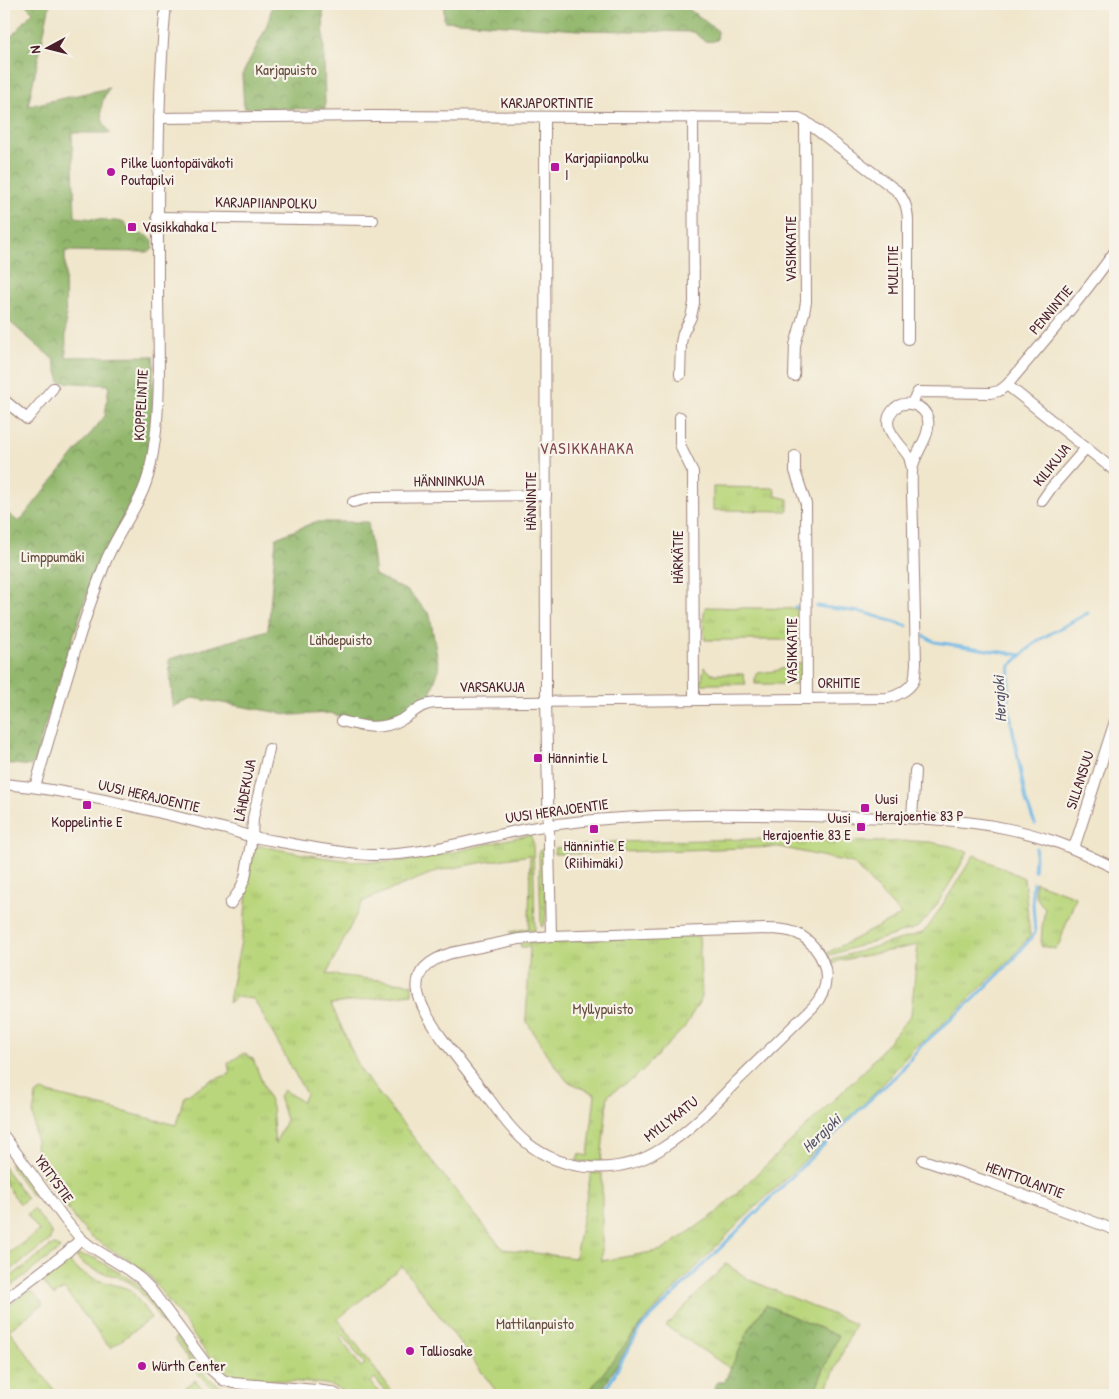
<svg xmlns="http://www.w3.org/2000/svg" width="1119" height="1399" font-family="'Patrick Hand',sans-serif">
<style>
.grass{fill:url(#grass-tufts);stroke:#827a54;fill-rule:evenodd}
.forest{fill:url(#forest-crowns);stroke:#6e6b4c}
.lines{fill:none;stroke-linecap:round;stroke-linejoin:round}
.stream{stroke:#6db8e6;stroke-width:3}
.minor-casing{stroke:#9d827c;stroke-width:12}
.minor{stroke:#fff;stroke-width:10}
.poi-dot{fill:#b5179e;stroke:#f7f3e8;stroke-width:2}
.labels{text-anchor:middle;stroke-width:4.5;stroke-linejoin:round;paint-order:stroke}
.park-label{font-size:15px;fill:#664d3f;stroke:#f7f3e8}
.street-label{font-size:15px;fill:#4a1f2b;stroke:#f7f3e8}
.poi-label{font-size:15px;fill:#4a1f2b;stroke:#f7f3e8;text-anchor:start}
.neighbourhood-label{font-size:16px;letter-spacing:1px;fill:#7f474e;stroke:#f7f3e8}
.water-label{font-size:16px;font-style:italic;fill:#56556c;stroke:#f7f3e8}
</style>
<defs>
<pattern id="grass-tufts" width="24" height="20" patternUnits="userSpaceOnUse" patternTransform="scale(1.25)"><rect width="24" height="20" fill="#b9d67c"/><path d="M3 7l-1-3M5 7V3M7 7l1-3M15 17l-1-3M17 17v-4M19 17l1-3" fill="none" stroke="#a1b76b"/></pattern>
<pattern id="forest-crowns" width="20" height="18" patternUnits="userSpaceOnUse" patternTransform="scale(1.25)"><rect width="20" height="18" fill="#92b76c"/><path d="M2 6a3 3 0 1 1 6 0M12 15a3 3 0 1 1 6 0" fill="none" stroke="#799459"/></pattern>
</defs>
<rect width="100%" height="100%" fill="#f7f3e8"/>
<filter id="ink" filterUnits="userSpaceOnUse"><feTurbulence type="fractalNoise" baseFrequency=".02" numOctaves="2"/><feDisplacementMap in="SourceGraphic" scale="10" xChannelSelector="R" yChannelSelector="G"/><feConvolveMatrix kernelMatrix="1 2 1 2 8 2 1 2 1" color-interpolation-filters="sRGB"/></filter>
<filter id="wash" filterUnits="userSpaceOnUse"><feTurbulence type="fractalNoise" baseFrequency=".0096" numOctaves="4" result="noise"/><feDisplacementMap in="SourceGraphic" scale="20" xChannelSelector="R" yChannelSelector="G"/><feGaussianBlur stdDeviation="1.12" result="paint"/><feColorMatrix in="noise" values="0 0 0 0 0 0 0 0 0 0 0 0 0 0 0 0 0 1.4 0 .05"/><feComposite in="paint" operator="in"/></filter>
<g filter="url(#wash)">
<rect width="100%" height="100%" fill="#f0e6cc"/>
<!-- grass -->
<g class="grass">
<path d="M713 487 774 488 776 496 788 499V511L713 510Z"/>
<path d="M705 607 804 609V640H705L703 621Z"/>
<path d="M803 662V684H755V677L757 673 775 671Z"/>
<path d="M704 667 712 674H743L746 684H700L699 682 702 680Z"/>
<path d="M530 835 533 842 535 930 514 934H511L510 932 529 928 530 855 479 863 437 871 363 901 327 974 412 984V994L331 1004 361 1071 471 1210 503 1249 575 1258 591 1173H602V1261L663 1250 715 1214 865 1070 911 1015 918 945 838 961 833 964 831 961 837 958 922 933 929 926 974 855 1024 878 1030 935 1012 958 928 1038 915 1047 876 1092 739 1223 642 1323 599 1395H499L402 1266 338 1319 394 1395H388L375 1378 371 1382 381 1395H349L338 1388 325 1384 238 1377 227 1374 217 1367 149 1275 133 1263 91 1237 80 1225 39 1171 33 1114 36 1095 41 1091 176 1125 184 1096 210 1081 230 1074 228 1063 244 1053 253 1059 272 1107 275 1144 286 1120 279 1096 284 1090 302 1102 306 1094 254 999 236 997 228 1003 244 927 248 878 255 845C299 853 342 863 387 862 436 860 483 843 530 835ZM343 1335 365 1364 361 1367 340 1338Z"/>
<path d="M755 839 880 842 911 841 930 842 950 846 968 852C957 870 932 919 916 928L830 955 825 954 901 915 853 863 779 847 554 854 555 848 613 842Z"/>
<path d="M544 849 546 913 545 923 542 927 541 926 539 851 541 850Z"/>
<path d="M1035 882 1076 897 1059 944 1055 949 1041 946 1042 928 1045 908C1036 898 1034 896 1035 882Z"/>
<path d="M699 936 702 997 684 1028 636 1077 608 1095 601 1161 594 1160 593 1162 576 1161 579 1154 588 1156 595 1094 567 1081 546 1053 526 1020 530 947H521L520 943 529 942Z"/>
<path d="M14 1162 35 1191 36 1194 33 1197 9 1164Z"/>
<path d="M4 1167 27 1198 20 1204 4 1182Z"/>
<path d="M34 1209 51 1232V1236L49 1241 4 1275V1261L7 1259 5 1256 39 1231 27 1214Z"/>
<path d="M55 1245 58 1246 60 1249 4 1291V1282L51 1246Z"/>
<path d="M80 1255 95 1258 135 1282 145 1293 169 1325 166 1328C158 1317 140 1288 129 1282 111 1272 89 1274 76 1256Z"/>
<path d="M69 1261C83 1279 106 1282 126 1288L131 1290 151 1318 111 1348 109 1347 64 1289 54 1296 45 1285 46 1278Z"/>
<path d="M726 1264 750 1280 855 1324 824 1395H813L838 1336 766 1305 750 1328 731 1369 666 1326Z"/>
<path d="M30 1291 34 1293 43 1304 9 1330 58 1395H10L4 1387V1309L27 1292Z"/>
<path d="M177 1337C191 1356 205 1383 230 1390 237 1392 246 1391 254 1392V1395C243 1395 232 1396 222 1392 201 1384 188 1358 175 1341V1338Z"/>
<path d="M195 1380 202 1388 214 1395H167L174 1390 177 1395Z"/>
</g>
<!-- forest -->
<g class="forest">
<path d="M25 4H50L28 106 109 88C99 104 98 118 110 133H72L75 217 124 222 131 232 147 236 153 240V249L147 252 65 251 66 357 153 356 154 365 151 430 148 454 136 491 114 536 85 600 44 728 35 762 31 766 4 763V511L19 522 105 416 109 385 60 382 54 360 4 317V45L33 12Z"/>
<path d="M273 4H323L325 109 244 108 242 75 266 28Z"/>
<path d="M444 4H682L718 31 717 40C706 44 702 40 694 32L579 30 444 21Z"/>
<path d="M315 522H368L375 575 409 592 430 615 439 669 427 703 404 718 362 727 331 713 292 715 193 698 173 707 169 659 268 630 276 538Z"/>
<path d="M766 1305 838 1336 813 1395H720L714 1391 717 1382H724L750 1328Z"/>
<path d="M642 1323 599 1395H586Z"/>
</g>
<g class="lines">
<!-- stream -->
<g class="stream">
<path d="M817 606 866 613 907 626"/>
<path d="M795 607H797"/>
<path d="M924 636 935 642 1021 655"/>
<path d="M1035 824 1026 801 1008 704 1010 666 1037 641 1088 613"/>
<path d="M1034 871 1036 848"/>
<path d="M603 1395 632 1343 643 1325 857 1112 899 1073 921 1046 974 999 1013 960 1035 933 1032 888 1033 883"/>
</g>
</g>
</g>
<g filter="url(#ink)">
<g class="lines">
<!-- minor casing -->
<g class="minor-casing">
<g id="minor">
<path d="M159 118 373 116 799 118 805 121 897 191C905 200 907 207 908 219V339"/>
<path d="M545 118 546 700 551 936 519 939 451 953C398 970 418 1003 441 1037 457 1058 473 1079 490 1100 501 1115 512 1131 527 1143 565 1173 620 1176 661 1149 690 1131 714 1105 737 1081 762 1057 787 1032 813 1007 830 988 830 967 814 947 809 941 803 936 796 933 786 929 776 929 765 929L551 936"/>
<path d="M157 217 373 220"/>
<path d="M680 375 681 343 683 333 691 317 694 303 693 117"/>
<path d="M794 376 795 345 804 313 806 302 805 121"/>
<path d="M1007 385 1115 471"/>
<path d="M4 400 27 419 53 388"/>
<path d="M911 404 918 392 990 393 999 391 1007 385C1044 341 1082 298 1115 251"/>
<path d="M680 417V444L683 452 693 472 694 699"/>
<path d="M795 456V471L806 504 807 699"/>
<path d="M1042 501 1051 488 1086 448"/>
<path d="M353 502 373 497 546 495"/>
<path d="M342 721C364 727 381 731 403 719 418 710 419 704 438 703L888 698C897 696 908 690 913 682 916 677 915 670 916 664 915 620 914 575 913 531 913 511 911 490 912 470 914 453 931 437 928 420 925 405 906 399 895 408 876 426 901 443 909 457 910 460 911 465 912 468"/>
<path d="M4 784C79 791 153 811 226 829 235 831 244 835 253 837 268 840 283 842 298 845 322 849 347 854 371 855 432 856 490 833 550 825 646 812 743 814 839 817 895 818 954 817 1009 829 1024 832 1038 836 1053 841 1074 848 1095 859 1115 868"/>
<path d="M35 787C57 712 77 636 105 563 118 530 143 503 150 468 163 409 158 346 158 287 158 192 157 98 166 4"/>
<path d="M912 818 915 771"/>
<path d="M1072 848 1076 842 1115 721"/>
<path d="M230 904 240 890 245 878 252 837 253 818 269 749"/>
<path d="M4 1136 66 1221 81 1239 90 1246 129 1270 141 1279 150 1288 209 1368 223 1380 233 1383 316 1390 331 1392 337 1395"/>
<path d="M923 1160 994 1184 1115 1230"/>
<path d="M4 1300 67 1252 81 1239"/>
</g>
</g>
<!-- minor -->
<use href="#minor" class="minor"/>
</g>
</g>
<!-- markers -->
<g class="poi-dot">
<rect x="550" y="162" width="10" height="10" rx="2.5"/>
<circle cx="111" cy="172" r="5"/>
<rect x="127" y="222" width="10" height="10" rx="2.5"/>
<rect x="533" y="753" width="10" height="10" rx="2.5"/>
<rect x="82" y="800" width="10" height="10" rx="2.5"/>
<rect x="860" y="803" width="10" height="10" rx="2.5"/>
<rect x="856" y="822" width="10" height="10" rx="2.5"/>
<rect x="589" y="824" width="10" height="10" rx="2.5"/>
<circle cx="410" cy="1351" r="5"/>
<circle cx="142" cy="1366" r="5"/>
</g>
<g class="labels">
<!-- park labels -->
<g class="park-label">
<text x="286" y="75">Karjapuisto</text>
<text x="53" y="562">Limppumäki</text>
<text x="341" y="645">Lähdepuisto</text>
<text x="603" y="1014">Myllypuisto</text>
<text x="535" y="1329">Mattilanpuisto</text>
</g>
<!-- street labels -->
<g class="street-label">
<text x="547" y="108">KARJAPORTINTIE</text>
<text transform="translate(266 203) rotate(1)" y="5">KARJAPIIANPOLKU</text>
<text transform="translate(791 249) rotate(-90)" y="5">VASIKKATIE</text>
<text transform="translate(893 270) rotate(-90)" y="5">MULLITIE</text>
<text transform="translate(1051 310) rotate(-50)" y="5">PENNINTIE</text>
<text transform="translate(141 405) rotate(-87)" y="5">KOPPELINTIE</text>
<text transform="translate(1052 465) rotate(-51)" y="5">KILIKUJA</text>
<text transform="translate(449 481) rotate(-1)" y="5">HÄNNINKUJA</text>
<text transform="translate(531 501) rotate(-90)" y="5">HÄNNINTIE</text>
<text transform="translate(678 557) rotate(-90)" y="5">HÄRKÄTIE</text>
<text transform="translate(792 651) rotate(-90)" y="5">VASIKKATIE</text>
<text x="839" y="688">ORHITIE</text>
<text x="492" y="692">VARSAKUJA</text>
<text transform="translate(1080 780) rotate(-72)" y="5">SILLANSUU</text>
<text transform="translate(245 790) rotate(-79)" y="5">LÄHDEKUJA</text>
<text transform="translate(149 796) rotate(13)" y="5">UUSI HERAJOENTIE</text>
<text transform="translate(557 811) rotate(-8)" y="5">UUSI HERAJOENTIE</text>
<text transform="translate(671 1119) rotate(-38)" y="5">MYLLYKATU</text>
<text transform="translate(54 1179) rotate(54)" y="5">YRITYSTIE</text>
<text transform="translate(1025 1180) rotate(20)" y="5">HENTTOLANTIE</text>
</g>
<!-- poi labels -->
<g class="poi-label">
<text x="565" y="163">Karjapiianpolku<tspan x="565" dy="17">I</tspan></text>
<text x="121" y="168">Pilke luontopäiväkoti<tspan x="121" dy="17">Poutapilvi</tspan></text>
<text x="142" y="232">Vasikkahaka L</text>
<text x="548" y="763">Hännintie L</text>
<text x="875" y="804">Uusi<tspan x="875" dy="17">Herajoentie 83 P</tspan></text>
<text x="851" y="823" text-anchor="end">Uusi<tspan x="851" dy="17">Herajoentie 83 E</tspan></text>
<text x="87" y="827" text-anchor="middle">Koppelintie E</text>
<text x="594" y="851" text-anchor="middle">Hännintie E<tspan x="594" dy="17">(Riihimäki)</tspan></text>
<text x="420" y="1356">Talliosake</text>
<text x="152" y="1371">Würth Center</text>
</g>
<!-- neighbourhood labels -->
<g class="neighbourhood-label">
<text x="587" y="454">VASIKKAHAKA</text>
</g>
<!-- water labels -->
<g class="water-label">
<text transform="translate(999 699) rotate(-93)" y="6">Herajoki</text>
<text transform="translate(821 1133) rotate(-44)" y="6">Herajoki</text>
</g>
</g>
<!-- margin -->
<rect width="1119" height="1399" fill="none" stroke="#f7f3e8" stroke-width="20"/>
<!-- north arrow -->
<g transform="translate(48 48) rotate(263)" stroke="#f7f3e8" stroke-width="4" paint-order="stroke">
<path d="M0-4L9 19L0 12L-9 19Z" fill="#4a1f2b"/>
<text y="-8" font-size="14" font-weight="bold" text-anchor="middle" fill="#4a1f2b">N</text>
</g>
</svg>
